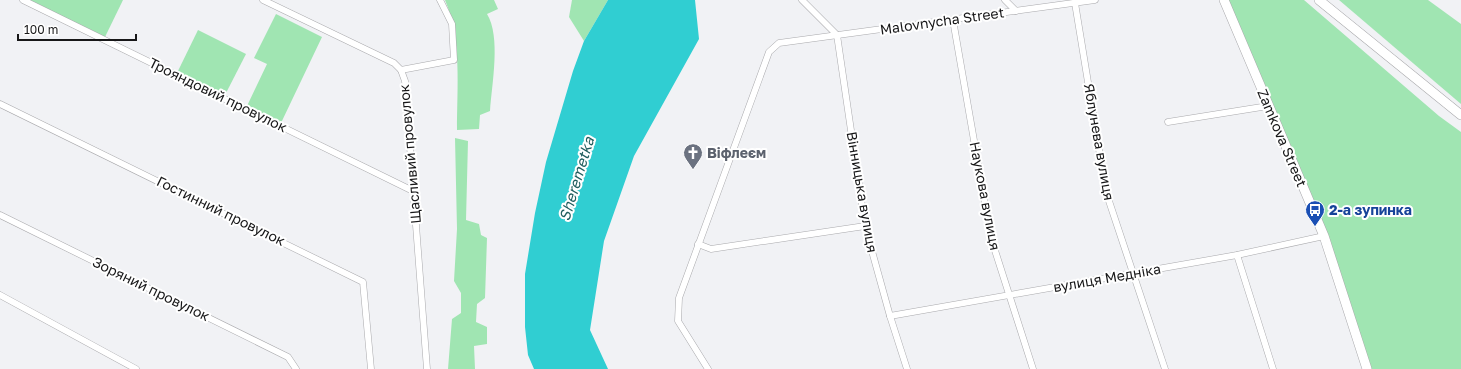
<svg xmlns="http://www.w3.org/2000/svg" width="1461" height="369" font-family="'Golos Text',sans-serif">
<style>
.green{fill:#a0e5b2}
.water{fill:#30ced2}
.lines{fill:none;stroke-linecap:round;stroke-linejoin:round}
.street-casing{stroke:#a9a9ac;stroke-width:7}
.secondary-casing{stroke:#a9a9ac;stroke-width:10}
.street{stroke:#fff;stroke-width:6}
.secondary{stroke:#fff;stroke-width:9}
.labels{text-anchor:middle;stroke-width:4;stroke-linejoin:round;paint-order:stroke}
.street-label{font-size:14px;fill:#171718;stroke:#fff}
.worship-label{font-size:14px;font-weight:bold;fill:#5b616d;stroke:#fff;text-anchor:start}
.transit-label{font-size:14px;font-weight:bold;fill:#164399;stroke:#fff;text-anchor:start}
.water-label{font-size:15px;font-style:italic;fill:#215e5f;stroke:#fff}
</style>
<rect width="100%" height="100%" fill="#f1f2f5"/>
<!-- green -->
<g class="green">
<path d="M23 0H123L105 37Z"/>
<path d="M445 0H494L498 9 487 14C501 37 492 83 490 111L480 115 479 129 457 130C457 88 462 39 445 0Z"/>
<path d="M572 0H608L584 41 569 17Z"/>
<path d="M1224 0H1304L1439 116 1461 132V369H1367L1324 236Z"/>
<path d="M1339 0H1428L1461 24V104Z"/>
<path d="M276 14 322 37 281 123 247 106 267 64 254 58Z"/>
<path d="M198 30 246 54 225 95 177 73Z"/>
<path d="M455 138 468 141 466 220 479 224 481 235 487 238 485 298 477 304 476 322 487 327V344L474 346 475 369H448L452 319 461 313V293L454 281 457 229Z"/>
</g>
<!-- water -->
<path class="water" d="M608 0H695L699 39 634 156 604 241 590 330 608 369H534L528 355 525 327V274L535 213 546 162 573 71 584 41Z"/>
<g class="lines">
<!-- street casing -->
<g class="street-casing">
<g id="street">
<path d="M23 0 413 191"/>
<path d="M263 0 394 63 401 70 405 81 427 369"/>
<path d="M802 0 837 35"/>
<path d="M1005 0 1016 11"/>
<path d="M1075 3 1106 192 1165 369"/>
<path d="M953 20 991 238 1033 369"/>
<path d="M837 35 865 226 890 316 907 369"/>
<path d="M401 70 454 60 452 24 440 0"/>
<path d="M0 104 363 282 371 369"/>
<path d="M1168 122 1268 106"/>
<path d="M0 215 288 357 296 369"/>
<path d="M698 244 711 249 865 226"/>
<path d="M1237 255 1273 369"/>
<path d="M0 295 136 369"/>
<path d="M890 316 1237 255 1324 236"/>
<path d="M708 369 678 321 679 298 769 52 779 43 1095 0"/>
</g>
</g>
<!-- secondary casing -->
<g class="secondary-casing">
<g id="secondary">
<path d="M1224 0 1324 236 1367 369"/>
<path d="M1319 0 1461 115"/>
</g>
</g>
<!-- street -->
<use href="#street" class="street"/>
<!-- secondary -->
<use href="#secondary" class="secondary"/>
</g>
<!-- icons -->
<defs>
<g id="church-pin" transform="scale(1)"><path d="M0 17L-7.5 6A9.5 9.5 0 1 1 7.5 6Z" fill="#6b7280" stroke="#fff"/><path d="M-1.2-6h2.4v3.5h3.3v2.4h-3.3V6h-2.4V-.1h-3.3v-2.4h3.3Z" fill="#fff"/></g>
<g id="bus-pin" transform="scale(1)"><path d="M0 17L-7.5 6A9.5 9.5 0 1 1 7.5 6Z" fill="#1a4fb4" stroke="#fff"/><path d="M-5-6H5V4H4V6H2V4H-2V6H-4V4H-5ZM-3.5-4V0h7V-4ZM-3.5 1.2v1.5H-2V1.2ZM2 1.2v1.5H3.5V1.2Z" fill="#fff"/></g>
</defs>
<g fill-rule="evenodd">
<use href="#church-pin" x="693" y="153"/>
<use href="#bus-pin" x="1315" y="210"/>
</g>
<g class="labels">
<!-- street labels -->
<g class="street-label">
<text transform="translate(942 21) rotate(-8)" y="5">Malovnycha Street</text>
<text transform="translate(218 95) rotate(26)" y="5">Трояндовий провулок</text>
<text transform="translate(1282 138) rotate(67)" y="5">Zamkova Street</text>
<text transform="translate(1099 142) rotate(80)" y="5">Яблунева вулиця</text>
<text transform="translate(410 154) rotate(-95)" y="5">Щасливий провулок</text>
<text transform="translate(862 192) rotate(80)" y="5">Вінницька вулиця</text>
<text transform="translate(985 196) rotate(79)" y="5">Наукова вулиця</text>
<text transform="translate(221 211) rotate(26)" y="5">Гостинний провулок</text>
<text transform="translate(1107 278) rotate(-10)" y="5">вулиця Медніка</text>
<text transform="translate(151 289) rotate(26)" y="5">Зоряний провулок</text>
</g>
<!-- worship labels -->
<g class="worship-label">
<text x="707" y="158">Віфлеєм</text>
</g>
<!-- transit labels -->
<g class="transit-label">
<text x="1329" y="215">2-а зупинка</text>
</g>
<!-- water labels -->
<g class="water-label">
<text transform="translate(577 179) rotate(-73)" y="5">Sheremetka</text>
</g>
</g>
<!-- scale -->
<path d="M18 34v6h118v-6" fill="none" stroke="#171718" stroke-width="2"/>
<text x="24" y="34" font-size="12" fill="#171718" stroke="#ffffff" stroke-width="3" paint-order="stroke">100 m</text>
</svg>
